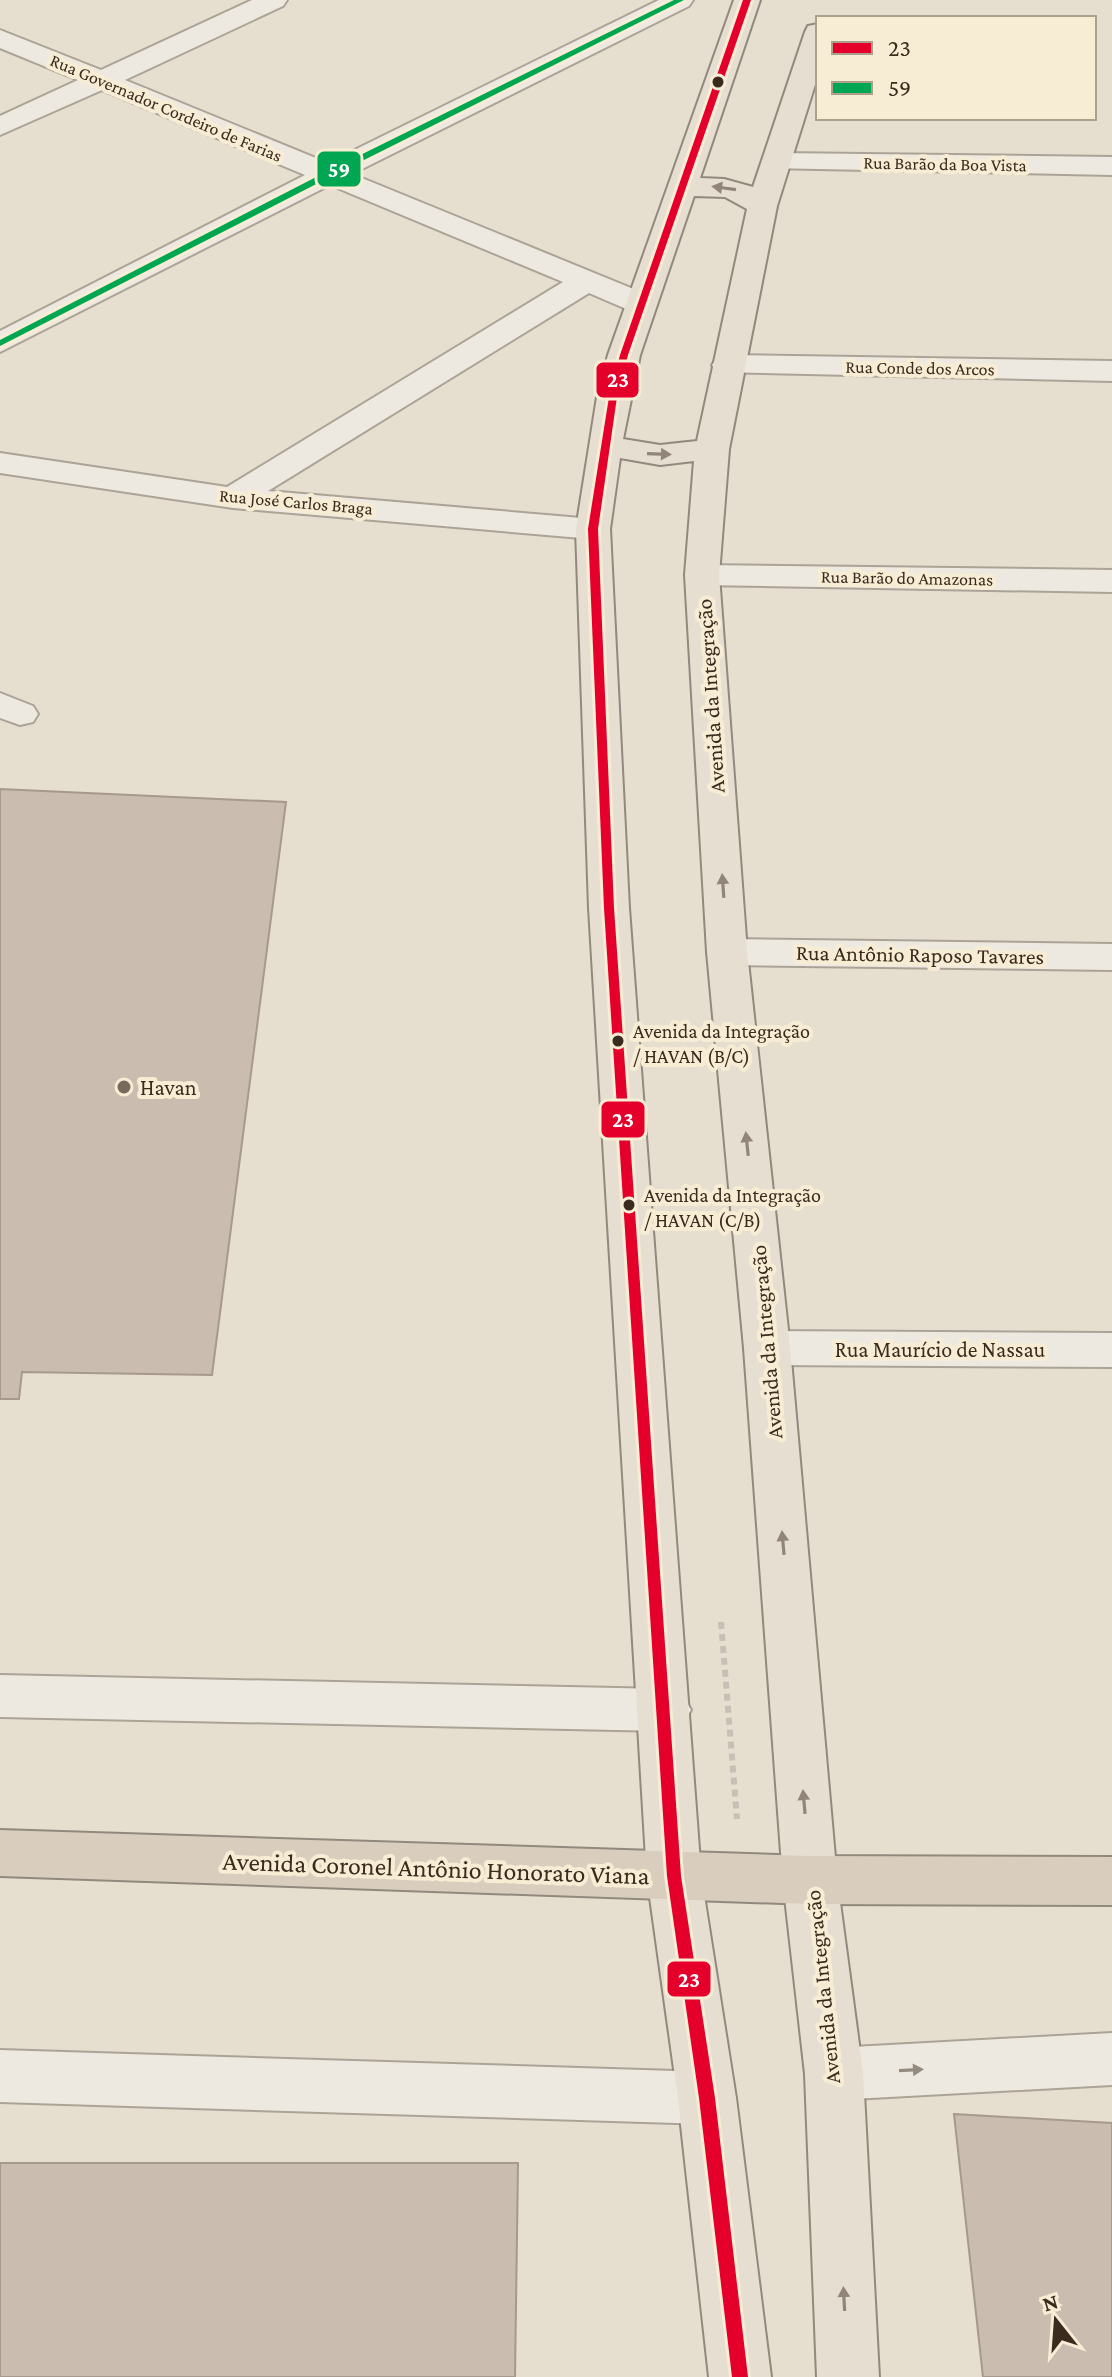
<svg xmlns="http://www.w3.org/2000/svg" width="1112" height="2377" font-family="'Crimson Pro',serif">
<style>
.building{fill:#cabcaf;stroke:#a7998d;stroke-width:2}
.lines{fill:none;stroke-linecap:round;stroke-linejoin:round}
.minor-casing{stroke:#aca397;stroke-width:4}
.major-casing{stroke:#91897e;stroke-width:4}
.highway-casing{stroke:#91897e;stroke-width:4}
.path{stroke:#c7c0b7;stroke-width:6;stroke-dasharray:7 5;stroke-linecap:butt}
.minor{fill:#eee9e0;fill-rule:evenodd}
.major{fill:#e6dfd1;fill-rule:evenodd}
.highway{fill:#d9cebe;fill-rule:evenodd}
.bus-1-casing{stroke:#f7ecd4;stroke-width:6}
.bus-2-casing{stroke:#f7ecd4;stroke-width:6}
.bus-1{fill:#e4002b;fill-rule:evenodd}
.bus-2{fill:#00a651;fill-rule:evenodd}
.oneway{fill:#908578}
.oneway2{fill:#948a7f}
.bus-dot{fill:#3b2b1e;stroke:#f7ecd4;stroke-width:3}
.poi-dot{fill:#776a5c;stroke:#f7ecd4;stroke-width:3}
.labels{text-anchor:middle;stroke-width:8;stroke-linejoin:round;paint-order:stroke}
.far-street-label{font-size:18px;fill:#3b2b1e;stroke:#f7ecd4}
.bus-label{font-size:20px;fill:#3b2b1e;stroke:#f7ecd4;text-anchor:start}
.street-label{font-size:22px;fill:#3b2b1e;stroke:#f7ecd4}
.poi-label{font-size:22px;fill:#3b2b1e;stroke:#f7ecd4;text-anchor:start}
.near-street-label{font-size:26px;fill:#3b2b1e;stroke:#f7ecd4}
.line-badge{stroke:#f7ecd4;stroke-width:3}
.badge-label{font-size:22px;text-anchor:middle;font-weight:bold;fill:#fff}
</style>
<rect width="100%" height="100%" fill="#e6dece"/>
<!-- building -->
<g class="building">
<path d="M0 789 286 802 212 1375 22 1372 19 1399H0Z"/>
<path d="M954 2114 1112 2123V2377H983Z"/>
<path d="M0 2163H518L515 2377H0Z"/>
</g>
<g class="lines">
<!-- minor casing -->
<g class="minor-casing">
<g id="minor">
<path d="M252 0H287L283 6 125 80 328 163 659 0H693L689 6 352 174 653 297 657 304 653 311H631L589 293 268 491 593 519 605 522 610 529 605 536 593 539 233 508 0 473V453L227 487 563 282 330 185 0 352V331L305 175 102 90 0 135V116L78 80 0 48V30L101 70Z"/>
<path d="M778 153 1112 157V175L768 168 764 162 768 156Z"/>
<path d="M728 355 1112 361V381L717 372 712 365 717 358Z"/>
<path d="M702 565 1112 570V592L702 585 690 582 685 575 690 568Z"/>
<path d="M0 693 33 706 38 714 33 722 20 725 0 718Z"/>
<path d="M727 939 1112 944V970L727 965 713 961 707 952 713 943Z"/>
<path d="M767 1331 1112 1333V1367L767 1365 751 1360 744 1348 751 1336Z"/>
<path d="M0 1675 665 1689 683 1695 691 1710 683 1725 665 1731 0 1717Z"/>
<path d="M1112 2033V2085L834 2100 814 2093 805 2074 814 2055 834 2048Z"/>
<path d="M0 2050 707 2072 727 2079 736 2098 727 2117 707 2124 0 2102Z"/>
</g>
</g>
<!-- major casing -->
<g class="major-casing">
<path id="major" d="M734 0H760L700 178 724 179 753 187 805 32 808 26 818 24V75L777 206 729 449 719 575 747 952 790 1348 837 1880 863 2074 879 2377H817L805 2074 783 1880 744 1348 707 952 685 575 694 461 660 465 620 458 610 529 629 908 701 1876 736 2098 771 2377H709L678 2098 647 1876 589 908 576 529 597 397 608 355ZM694 196 725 197 747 209 697 441 660 445 623 439 640 355Z"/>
</g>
<!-- highway casing -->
<g class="highway-casing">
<path id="highway" d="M0 1830 810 1856 1112 1857V1905L810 1904 0 1876Z"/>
</g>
<!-- path -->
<path class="path" d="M721 1622 737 1819"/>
<!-- minor -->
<use href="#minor" class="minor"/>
<!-- major -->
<use href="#major" class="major"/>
<!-- highway -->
<use href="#highway" class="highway"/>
<!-- bus-1 casing -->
<g class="bus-1-casing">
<path id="bus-1" d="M743 0H751L628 355 617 397 598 529 614 908 681 1876 715 2098 748 2377H732L699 2098 667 1876 604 908 588 529 609 397 620 355Z"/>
</g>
<!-- bus-2 casing -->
<g class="bus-2-casing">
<path id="bus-2" d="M674 0H684L328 178 0 346V340L322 174Z"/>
</g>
<!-- bus-1 -->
<use href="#bus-1" class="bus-1"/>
<!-- bus-2 -->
<use href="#bus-2" class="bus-2"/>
</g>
<!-- one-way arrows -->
<defs><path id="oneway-solid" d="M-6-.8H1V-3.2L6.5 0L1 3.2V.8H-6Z" transform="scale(2)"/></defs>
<g class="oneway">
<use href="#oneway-solid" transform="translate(724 188) rotate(-172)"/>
<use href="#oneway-solid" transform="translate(659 454) rotate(2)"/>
<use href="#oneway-solid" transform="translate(723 886) rotate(-94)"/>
<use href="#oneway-solid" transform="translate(747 1144) rotate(-96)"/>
<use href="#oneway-solid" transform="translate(783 1543) rotate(-95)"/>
<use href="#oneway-solid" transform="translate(804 1802) rotate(-95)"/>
<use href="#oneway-solid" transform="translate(844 2299) rotate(-93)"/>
</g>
<use class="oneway2" href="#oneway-solid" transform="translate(911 2070) rotate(-3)"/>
<!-- markers -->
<g class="bus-dot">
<circle cx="718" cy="82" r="7"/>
<circle cx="618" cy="1041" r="7"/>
<circle cx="629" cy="1205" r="7"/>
</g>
<circle class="poi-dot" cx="124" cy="1087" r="8"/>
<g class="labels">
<!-- far-street labels -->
<g class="far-street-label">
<text transform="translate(166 108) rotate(23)" y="6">Rua Governador Cordeiro de Farias</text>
<text transform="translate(945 164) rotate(1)" y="6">Rua Barão da Boa Vista</text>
<text transform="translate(920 368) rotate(1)" y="6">Rua Conde dos Arcos</text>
<text transform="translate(296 502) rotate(5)" y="6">Rua José Carlos Braga</text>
<text transform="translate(907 578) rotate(1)" y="6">Rua Barão do Amazonas</text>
</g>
<!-- bus labels -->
<g class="bus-label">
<text x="633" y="1038">Avenida da Integração<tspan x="633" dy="25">/ HAVAN (B/C)</tspan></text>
<text x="644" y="1202">Avenida da Integração<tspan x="644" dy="25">/ HAVAN (C/B)</tspan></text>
</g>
<!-- street labels -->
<g class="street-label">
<text transform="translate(710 696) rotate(-94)" y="8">Avenida da Integração</text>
<text transform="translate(920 954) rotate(1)" y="8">Rua Antônio Raposo Tavares</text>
<text transform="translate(766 1342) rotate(-95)" y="8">Avenida da Integração</text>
<text x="940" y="1357">Rua Maurício de Nassau</text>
<text transform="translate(822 1987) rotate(-96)" y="8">Avenida da Integração</text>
</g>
<!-- poi labels -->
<g class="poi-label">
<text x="140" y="1095">Havan</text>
</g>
<!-- near-street labels -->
<g class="near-street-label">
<text transform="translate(436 1868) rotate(2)" y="9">Avenida Coronel Antônio Honorato Viana</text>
</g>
</g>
<g class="line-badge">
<rect x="316" y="150" width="46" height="38" rx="8" fill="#00a651"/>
<rect x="595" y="361" width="45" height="38" rx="8" fill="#e4002b"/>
<rect x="600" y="1100" width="46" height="39" rx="8" fill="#e4002b"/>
<rect x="666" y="1960" width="46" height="38" rx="8" fill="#e4002b"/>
</g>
<g class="badge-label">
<text x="339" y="177">59</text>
<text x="618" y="387">23</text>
<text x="623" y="1127">23</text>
<text x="689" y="1987">23</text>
</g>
<!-- legend -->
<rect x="816" y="16" width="280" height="104" fill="#f7ecd4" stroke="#ac9f8b" stroke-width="2"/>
<rect x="832" y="42" width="40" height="12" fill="#e4002b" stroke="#ac9f8b" stroke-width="2"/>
<text x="888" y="56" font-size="24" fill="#3b2b1e">23</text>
<rect x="832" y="82" width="40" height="12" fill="#00a651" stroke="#ac9f8b" stroke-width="2"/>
<text x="888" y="96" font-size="24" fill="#3b2b1e">59</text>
<!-- north arrow -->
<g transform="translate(1056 2321) rotate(343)" stroke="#f7ecd4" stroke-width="6" paint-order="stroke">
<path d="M0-6L14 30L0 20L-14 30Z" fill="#3b2b1e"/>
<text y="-12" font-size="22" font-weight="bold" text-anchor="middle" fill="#3b2b1e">N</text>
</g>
</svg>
